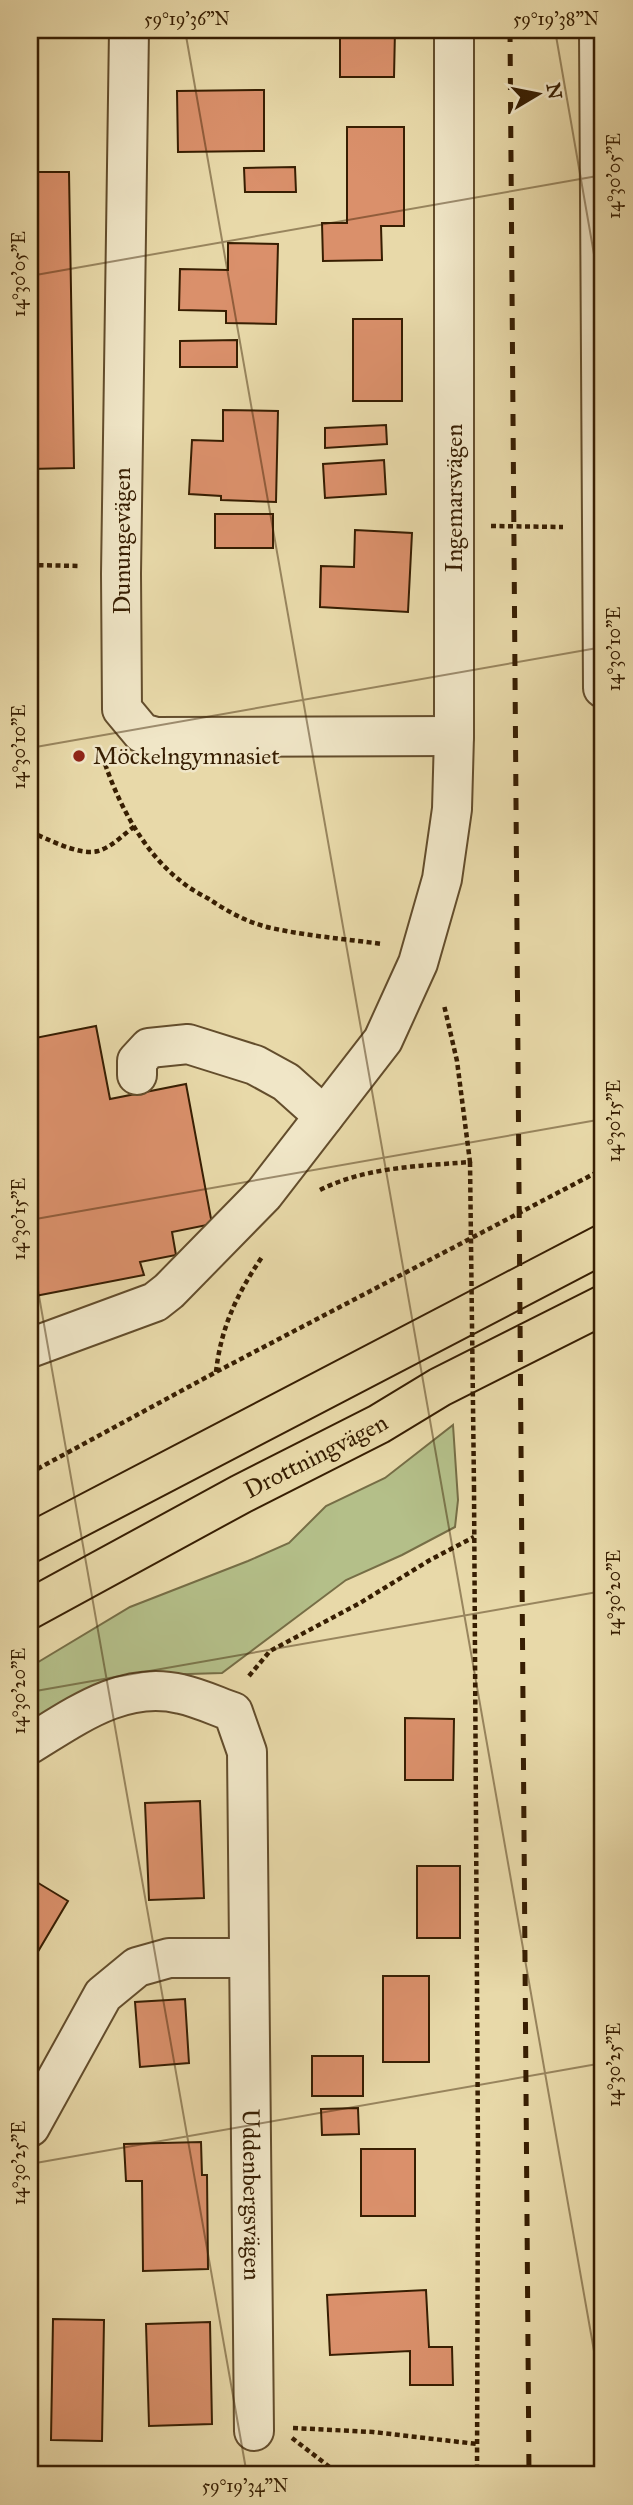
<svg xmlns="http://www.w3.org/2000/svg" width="633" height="2505" font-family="'IM FELL Great Primer',serif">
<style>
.green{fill:#b4bf89;stroke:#766e46;stroke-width:2}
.building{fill:#da906b;stroke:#371e02;stroke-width:2}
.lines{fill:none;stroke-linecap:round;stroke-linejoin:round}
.minor-casing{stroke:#634d2c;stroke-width:42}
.major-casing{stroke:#371e02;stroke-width:42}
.path{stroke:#371e02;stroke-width:4.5;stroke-dasharray:5 3.5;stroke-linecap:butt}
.minor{stroke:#f0e6c7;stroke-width:38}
.major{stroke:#e8d9a9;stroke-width:38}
.rail{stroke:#371e02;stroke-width:5;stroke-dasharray:12 12;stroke-linecap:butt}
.path-bridge{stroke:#371e02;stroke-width:4.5;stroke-dasharray:5 3.5;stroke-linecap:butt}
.ticks{fill:none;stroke:#371e02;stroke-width:2;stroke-opacity:0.45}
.poi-dot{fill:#8f2418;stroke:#f0e6c7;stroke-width:2.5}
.labels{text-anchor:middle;stroke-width:5;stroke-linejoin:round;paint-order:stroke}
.street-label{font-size:24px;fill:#371e02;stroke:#f0e6c7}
.poi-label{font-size:24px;fill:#371e02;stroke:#f0e6c7;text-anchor:start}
.neatline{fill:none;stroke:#371e02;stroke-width:2.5}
.ticks-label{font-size:18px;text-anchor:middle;fill:#371e02}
</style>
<rect width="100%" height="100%" fill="#e8d9a9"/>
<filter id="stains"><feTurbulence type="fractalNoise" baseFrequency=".00286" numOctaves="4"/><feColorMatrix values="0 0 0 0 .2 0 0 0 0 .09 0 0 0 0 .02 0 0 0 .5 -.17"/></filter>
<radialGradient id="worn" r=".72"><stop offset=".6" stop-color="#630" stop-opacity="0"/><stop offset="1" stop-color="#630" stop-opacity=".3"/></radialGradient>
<!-- green -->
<path class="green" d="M453 1425 458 1500 455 1527 402 1555 346 1580 222 1673 155 1675 30 1724V1667L130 1607 248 1561 289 1543 326 1506 385 1478Z"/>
<!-- building -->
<g class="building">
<path d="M340 30H395L394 77H340Z"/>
<path d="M264 90V151L178 152 177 91Z"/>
<path d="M347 127H404V226H381L382 260 323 261 322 223H347Z"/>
<path d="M295 167 296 192H245L244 168Z"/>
<path d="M30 172H69L74 468 30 469Z"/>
<path d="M228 243 278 244 276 324 226 323V311L179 310 180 269 228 270Z"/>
<rect x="353" y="319" width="49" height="82"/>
<path d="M237 340V367H180V341Z"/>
<path d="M223 410 278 411 276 502 221 500V496L189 494 192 440 223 441Z"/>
<path d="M386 425 387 444 325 448V428Z"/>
<path d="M384 460 386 494 325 498 323 464Z"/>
<rect x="215" y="514" width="58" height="34"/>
<path d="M355 530 412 533 408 612 320 607 321 566 354 567Z"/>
<path d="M96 1026 110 1099 186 1084 212 1224 172 1232 176 1255 140 1262 144 1275 30 1297V1039Z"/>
<path d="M405 1718 454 1719 453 1780H405Z"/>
<path d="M200 1801 204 1898 149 1900 145 1803Z"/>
<rect x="417" y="1866" width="43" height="72"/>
<path d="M30 1878 68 1901 30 1965Z"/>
<rect x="383" y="1976" width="46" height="86"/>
<path d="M185 1999 189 2063 140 2067 135 2002Z"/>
<rect x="312" y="2056" width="51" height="40"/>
<path d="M358 2108 359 2134 322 2135 321 2109Z"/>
<path d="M201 2142 202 2175H207L208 2269 143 2271 142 2181H126L124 2144Z"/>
<rect x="361" y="2149" width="54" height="67"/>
<path d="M426 2290 429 2347H452L453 2385H410V2351L330 2355 327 2295Z"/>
<path d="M53 2319 104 2320 102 2441 51 2440Z"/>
<path d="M210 2322 212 2424 149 2426 146 2324Z"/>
</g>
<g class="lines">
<!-- minor casing -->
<g class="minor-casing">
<g id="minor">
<path d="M129 30 121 574 122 709 142 733 156 737 454 736"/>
<path d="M599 30 603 688"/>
<path d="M137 1075V1061L149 1048 188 1044 255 1065 286 1082 324 1116"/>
<path d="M30 1348 155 1302 169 1291 264 1194 383 1040 418 963 442 879 452 809 454 736V30"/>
<path id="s1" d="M30 1744C76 1716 124 1680 181 1694 199 1698 216 1706 233 1712L247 1752 254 2431"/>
<path d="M30 2127 103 1995 137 1967 169 1958H249"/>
</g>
</g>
<!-- major casing -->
<g class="major-casing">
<g id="major">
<path d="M30 1543 603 1244"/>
<path id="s2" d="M30 1609 241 1494 379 1424 440 1387 603 1305"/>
</g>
</g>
<!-- path -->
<g class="path">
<path d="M491 526 563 527"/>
<path d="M30 565 81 566"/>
<path d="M100 748C114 796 141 851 182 882 190 889 200 894 209 899 228 912 249 923 271 928 308 936 345 939 382 944"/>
<path d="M30 832C49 839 78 856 98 851 112 847 124 834 135 826"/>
<path d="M320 1190C365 1167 420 1166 470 1162L457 1061 444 1005"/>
<path d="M216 1372C221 1327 237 1294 262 1257"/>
<path d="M30 1473 216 1372 603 1169"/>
<path d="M474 1487 478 2152 477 2475"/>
<path d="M249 1676 270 1651 360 1603 430 1560 474 1537"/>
<path d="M293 2428 373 2432 477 2444"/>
<path d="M292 2438 340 2475"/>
</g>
<!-- minor -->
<use href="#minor" class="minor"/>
<!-- major -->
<use href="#major" class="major"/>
<!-- rail -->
<path class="rail" d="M510 30 529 2475"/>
<!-- path-bridge -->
<path class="path-bridge" d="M470 1162 474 1487"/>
</g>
<!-- ticks -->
<path class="ticks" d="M185 30 603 2402M555 30 603 306M30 276 603 175M30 748 603 647M30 1220 603 1119M30 1245 247 2475M30 1692 603 1591M30 2164 603 2063"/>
<!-- markers -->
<circle class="poi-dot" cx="79" cy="756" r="7"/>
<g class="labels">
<!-- street labels -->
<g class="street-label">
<text transform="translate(454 498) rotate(-90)" y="8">Ingemarsvägen</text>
<text transform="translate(122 541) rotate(-90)" y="8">Dunungevägen</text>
<text dy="8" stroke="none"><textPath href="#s2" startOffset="324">Drottningvägen</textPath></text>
<text dy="8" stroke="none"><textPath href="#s1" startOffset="704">Uddenbergsvägen</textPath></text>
</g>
<!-- poi labels -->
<g class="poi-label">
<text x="93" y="764">Möckelngymnasiet</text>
</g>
</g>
<!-- margin -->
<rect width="633" height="2505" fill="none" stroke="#e8d9a9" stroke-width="77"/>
<!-- north arrow -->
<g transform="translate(538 94) rotate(80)" stroke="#f0e6c7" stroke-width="5" paint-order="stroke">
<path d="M0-5L12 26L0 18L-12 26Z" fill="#371e02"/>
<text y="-10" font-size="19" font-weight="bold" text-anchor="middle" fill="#371e02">N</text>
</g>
<rect x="38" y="38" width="556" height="2428" class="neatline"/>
<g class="ticks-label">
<text x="187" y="25">59°19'36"N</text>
<text x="556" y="25">59°19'38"N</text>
<text transform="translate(614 176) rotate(-90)" y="6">14°30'05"E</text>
<text transform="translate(19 274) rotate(-90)" y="6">14°30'05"E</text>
<text transform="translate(614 649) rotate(-90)" y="6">14°30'10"E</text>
<text transform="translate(19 747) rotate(-90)" y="6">14°30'10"E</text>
<text transform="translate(614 1121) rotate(-90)" y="6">14°30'15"E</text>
<text transform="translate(19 1219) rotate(-90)" y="6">14°30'15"E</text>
<text transform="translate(614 1593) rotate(-90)" y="6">14°30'20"E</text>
<text transform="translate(19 1691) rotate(-90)" y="6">14°30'20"E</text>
<text transform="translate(614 2065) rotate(-90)" y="6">14°30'25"E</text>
<text transform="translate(19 2163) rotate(-90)" y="6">14°30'25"E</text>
<text x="245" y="2492">59°19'34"N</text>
</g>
<rect width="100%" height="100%" filter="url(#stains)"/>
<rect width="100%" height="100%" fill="url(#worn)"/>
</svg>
